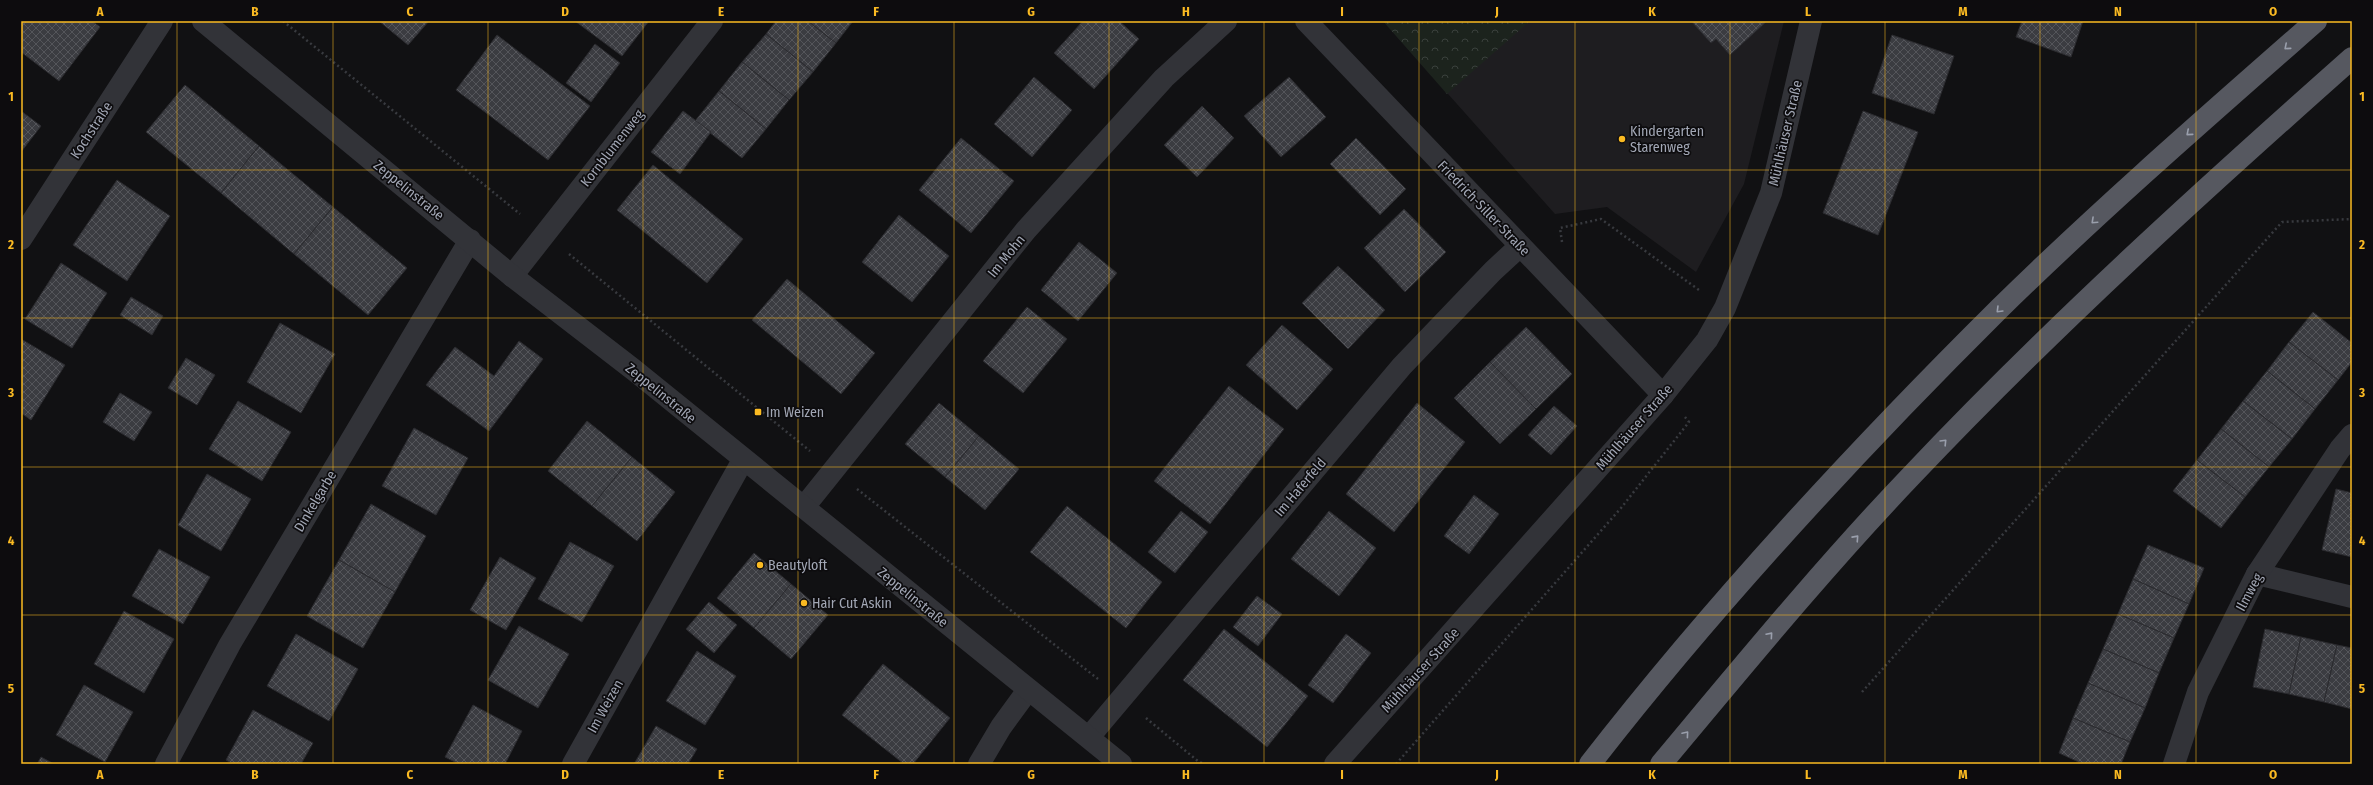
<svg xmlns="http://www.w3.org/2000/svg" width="2373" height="785" font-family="'Fira Sans Condensed',sans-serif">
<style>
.built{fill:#1e1d20}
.park{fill:url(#park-crowns)}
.building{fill:url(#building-cross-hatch);stroke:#2b2b2f}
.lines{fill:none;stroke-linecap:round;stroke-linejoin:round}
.path{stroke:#383a3f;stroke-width:2.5;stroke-dasharray:2 3;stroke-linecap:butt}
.minor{stroke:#323338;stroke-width:22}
.tertiary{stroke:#323338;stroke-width:22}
.trunk{stroke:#565860;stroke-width:22}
.oneway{stroke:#9a9fac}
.grid{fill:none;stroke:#faba22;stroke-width:1;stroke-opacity:0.55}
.poi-dot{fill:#faba22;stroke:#0d0c0e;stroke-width:1.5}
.labels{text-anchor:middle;stroke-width:3.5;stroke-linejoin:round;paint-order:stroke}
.street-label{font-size:14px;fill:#a2a7b5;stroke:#0d0c0e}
.poi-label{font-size:14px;fill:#a2a7b5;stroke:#0d0c0e;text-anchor:start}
.neatline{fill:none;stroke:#faba22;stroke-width:1.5}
.grid-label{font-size:13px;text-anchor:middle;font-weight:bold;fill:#faba22}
</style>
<defs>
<pattern id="park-crowns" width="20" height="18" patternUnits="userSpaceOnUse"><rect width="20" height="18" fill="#1c231d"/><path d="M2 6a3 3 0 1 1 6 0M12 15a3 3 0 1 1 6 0" fill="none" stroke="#3a403c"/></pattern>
<pattern id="building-cross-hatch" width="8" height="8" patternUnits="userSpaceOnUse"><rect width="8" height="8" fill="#3b3c41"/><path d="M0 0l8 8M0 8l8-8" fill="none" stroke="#54555a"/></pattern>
</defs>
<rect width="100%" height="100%" fill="#111113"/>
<!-- built -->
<path class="built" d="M1383 21H1784L1744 184 1696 272 1607 207 1555 214Z"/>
<!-- park -->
<path class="park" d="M1383 21H1530L1447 94Z"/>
<!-- building -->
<g class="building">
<path d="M21 21H92L100 27 59 81 21 52Z"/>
<path d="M379 21H429L408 45Z"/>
<path d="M575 21H649L622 56Z"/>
<path d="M776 21H808L836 43 813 72 766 34Z"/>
<path d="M808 21H853L836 43Z"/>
<path d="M1083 21H1119L1139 39 1094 89 1054 53Z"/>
<path d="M1691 21H1767L1730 55 1716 39 1711 43Z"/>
<path d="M2022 21H2083L2071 57 2016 37Z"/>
<path d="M766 34 813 72 789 100 742 62Z"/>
<path d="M497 35 590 106 548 160 456 90Z"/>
<path d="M1892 35 1954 56 1934 114 1872 93Z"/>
<path d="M595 44 620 63 591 102 566 83Z"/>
<path d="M742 62 789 100 766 129 719 91Z"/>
<path d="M1034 77 1072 110 1032 157 994 124Z"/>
<path d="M1289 77 1326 117 1281 157 1244 116Z"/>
<path d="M185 85 259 146 221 193 146 132Z"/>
<path d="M719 91 766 129 742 158 695 121Z"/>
<path d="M1202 106 1234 138 1197 177 1164 145Z"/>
<path d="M21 111 41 126 21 152Z"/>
<path d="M683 111 711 132 680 174 651 152Z"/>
<path d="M1863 111 1918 132 1878 235 1823 213Z"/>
<path d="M961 138 1014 181 971 233 919 190Z"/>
<path d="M1356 138 1406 189 1380 215 1330 164Z"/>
<path d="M259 146 333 207 294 254 221 193Z"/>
<path d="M653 165 743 239 707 283 617 210Z"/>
<path d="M117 180 170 216 127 281 73 245Z"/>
<path d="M333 207 407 268 368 315 294 254Z"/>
<path d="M1404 209 1446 252 1405 292 1364 248Z"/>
<path d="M899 215 949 256 912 302 862 262Z"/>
<path d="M1079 242 1117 273 1078 321 1041 290Z"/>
<path d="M61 263 107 293 72 348 25 319Z"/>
<path d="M1338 266 1385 310 1348 349 1302 303Z"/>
<path d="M787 279 875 353 841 394 752 320Z"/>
<path d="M131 297 163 316 152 335 120 315Z"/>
<path d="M1027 307 1067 339 1023 393 983 361Z"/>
<path d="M2313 312 2352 343V362L2338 380 2289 342Z"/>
<path d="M280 323 335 354 301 413 247 382Z"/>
<path d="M1282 325 1333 369 1297 410 1246 365Z"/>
<path d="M1526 327 1572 374 1536 409 1490 362Z"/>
<path d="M21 339 65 365 31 420 21 413Z"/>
<path d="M519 341 543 359 489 431 426 385 455 347 494 376Z"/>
<path d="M2289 342 2338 380 2315 409 2267 371Z"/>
<path d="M186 358 215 375 197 405 168 388Z"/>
<path d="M1490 362 1536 409 1500 444 1454 398Z"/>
<path d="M2267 371 2315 409 2292 439 2243 401Z"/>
<path d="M1229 386 1284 429 1210 524 1154 481Z"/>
<path d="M120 393 152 412 134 441 103 422Z"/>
<path d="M238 401 291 432 262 481 209 449Z"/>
<path d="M2243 401 2292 439 2269 467 2221 429Z"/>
<path d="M939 403 979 436 945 477 905 444Z"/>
<path d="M1417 403 1465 442 1394 532 1346 494Z"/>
<path d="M1554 406 1577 426 1551 455 1528 435Z"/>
<path d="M587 421 632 457 592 506 548 471Z"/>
<path d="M414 428 468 458 436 515 382 486Z"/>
<path d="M2221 429 2269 467 2245 497 2197 460Z"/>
<path d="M979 436 1019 469 985 510 945 477Z"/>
<path d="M632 457 675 492 637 541 592 506Z"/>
<path d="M2197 460 2245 497 2221 528 2173 491Z"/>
<path d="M207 474 251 499 221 551 178 525Z"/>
<path d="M2336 489 2352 493V557L2322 550Z"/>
<path d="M1474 495 1499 514 1469 554 1444 536Z"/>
<path d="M371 504 426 536 395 592 339 560Z"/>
<path d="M1067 506 1162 582 1126 628 1030 552Z"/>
<path d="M1181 511 1208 532 1175 573 1148 552Z"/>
<path d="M1329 511 1376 548 1339 596 1291 559Z"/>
<path d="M570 542 614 566 582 622 538 599Z"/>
<path d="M2148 545 2204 568 2189 604 2133 579Z"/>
<path d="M159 549 210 577 183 624 132 596Z"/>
<path d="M754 553 791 584 754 628 717 598Z"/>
<path d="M500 557 536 578 506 630 470 610Z"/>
<path d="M339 560 395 592 363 648 307 616Z"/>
<path d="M2133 579 2189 604 2174 638 2118 614Z"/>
<path d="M791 584 828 615 791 659 754 628Z"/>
<path d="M1257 596 1282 614 1258 646 1233 627Z"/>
<path d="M709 602 737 625 714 653 686 629Z"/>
<path d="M124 611 174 639 144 693 94 664Z"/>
<path d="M2118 614 2174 638 2159 673 2103 649Z"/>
<path d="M519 626 569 654 538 708 488 680Z"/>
<path d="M1224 629 1308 696 1267 747 1183 680Z"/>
<path d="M2265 629 2301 637 2289 694 2253 687Z"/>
<path d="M296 634 358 669 329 721 267 686Z"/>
<path d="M1346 634 1371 653 1333 703 1308 685Z"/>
<path d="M2301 637 2337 645 2324 702 2289 694Z"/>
<path d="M2337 645 2352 648V709L2324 702Z"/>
<path d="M2103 649 2159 673 2145 708 2088 683Z"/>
<path d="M697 651 736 676 705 725 666 701Z"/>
<path d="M883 664 950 718 913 764H904L842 715Z"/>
<path d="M2088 683 2145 708 2130 742 2073 718Z"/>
<path d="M84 685 133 712 105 762 56 735Z"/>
<path d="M473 705 522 731 505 764H459L445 757Z"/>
<path d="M253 710 313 743 301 764H233L226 760Z"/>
<path d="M2073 718 2130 742 2121 764H2083L2059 753Z"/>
<path d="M656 726 697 749 688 764H634Z"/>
<path d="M41 757 54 764H37Z"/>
</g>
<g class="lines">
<!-- path -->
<g class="path">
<path d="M283 21 520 214"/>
<path d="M1562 242 1560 228 1601 219 1699 290"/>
<path d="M569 254 810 451"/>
<path d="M857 489 1098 679"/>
<path d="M1862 692 2282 222 2352 219"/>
<path d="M1146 718 1199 762 1205 764"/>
<path d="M1396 764 1621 508 1689 422 1685 417"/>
</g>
<!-- minor -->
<g class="minor">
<path d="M1306 21 1663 395"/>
<path d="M21 239 162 21"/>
<path d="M512 276 712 21"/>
<path d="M804 507 1026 230 1164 78 1226 21"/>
<path d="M2257 574 2352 597"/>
<path d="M1089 737 1402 366 1493 271 1520 246"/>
<path d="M166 764 230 644 470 240"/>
<path d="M573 764 743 460"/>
<path d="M979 764 1001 727 1028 690"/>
<path d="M1335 764 1663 395 1707 340 1725 308 1771 193 1811 21"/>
<path d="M2174 764 2198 692 2257 574 2340 449 2352 435"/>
</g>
<!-- tertiary -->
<path class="tertiary" d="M203 21 512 276 634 370 1121 764"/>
<!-- trunk -->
<g class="trunk">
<path d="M1590 764C1715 603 1854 453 1999 309 2101 209 2209 115 2316 21"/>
<path d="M1661 764C1743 666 1824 567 1912 475 2051 328 2201 192 2352 58"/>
</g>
</g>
<!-- one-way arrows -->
<defs><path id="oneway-chevron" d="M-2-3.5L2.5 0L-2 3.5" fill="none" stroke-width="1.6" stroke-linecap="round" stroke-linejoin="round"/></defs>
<g class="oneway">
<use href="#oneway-chevron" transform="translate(2287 47) rotate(139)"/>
<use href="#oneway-chevron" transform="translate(2189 133) rotate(139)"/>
<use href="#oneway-chevron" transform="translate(2094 221) rotate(137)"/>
<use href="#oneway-chevron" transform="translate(1999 310) rotate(135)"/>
<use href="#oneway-chevron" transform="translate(1944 442) rotate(-46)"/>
<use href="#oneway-chevron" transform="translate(1856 538) rotate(-48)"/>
<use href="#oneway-chevron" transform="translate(1770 635) rotate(-49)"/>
<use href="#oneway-chevron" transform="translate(1686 734) rotate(-50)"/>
</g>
<!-- grid -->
<path class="grid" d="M177 21V764M333 21V764M488 21V764M643 21V764M798 21V764M954 21V764M1109 21V764M1264 21V764M1419 21V764M1575 21V764M1730 21V764M1885 21V764M2040 21V764M2196 21V764M21 170H2352M21 318H2352M21 467H2352M21 615H2352"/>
<!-- markers -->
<g class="poi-dot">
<circle cx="1622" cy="139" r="4"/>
<rect x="754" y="408" width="8" height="8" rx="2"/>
<circle cx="760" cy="565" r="4"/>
<circle cx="804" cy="603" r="4"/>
</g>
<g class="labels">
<!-- street labels -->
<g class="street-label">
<text transform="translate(91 130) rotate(-57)" y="5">Kochstraße</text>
<text transform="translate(1785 133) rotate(-77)" y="5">Mühlhäuser Straße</text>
<text transform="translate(612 148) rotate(-52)" y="5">Kornblumenweg</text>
<text transform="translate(409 190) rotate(39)" y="5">Zeppelinstraße</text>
<text transform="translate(1484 208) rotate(46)" y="5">Friedrich-Siller-Straße</text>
<text transform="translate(1006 256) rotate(-51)" y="5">Im Mohn</text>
<text transform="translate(661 393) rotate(39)" y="5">Zeppelinstraße</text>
<text transform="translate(1634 427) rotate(-49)" y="5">Mühlhäuser Straße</text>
<text transform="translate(1300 487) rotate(-50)" y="5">Im Haferfeld</text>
<text transform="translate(315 501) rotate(-59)" y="5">Dinkelgarbe</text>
<text transform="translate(2249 592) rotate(-62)" y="5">Ilmweg</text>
<text transform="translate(913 597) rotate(39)" y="5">Zeppelinstraße</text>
<text transform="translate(1420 670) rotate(-48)" y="5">Mühlhäuser Straße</text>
<text transform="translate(605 706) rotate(-61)" y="5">Im Weizen</text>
</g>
<!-- poi labels -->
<g class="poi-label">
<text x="1630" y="136">Kindergarten<tspan x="1630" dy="16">Starenweg</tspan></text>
<text x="766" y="417">Im Weizen</text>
<text x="768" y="570">Beautyloft</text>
<text x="812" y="608">Hair Cut Askin</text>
</g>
</g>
<!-- border -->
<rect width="2373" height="785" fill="none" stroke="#0d0c0e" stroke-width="44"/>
<rect x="22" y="22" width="2329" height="741" class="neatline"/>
<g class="grid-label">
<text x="100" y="16">A</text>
<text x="255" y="16">B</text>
<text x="410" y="16">C</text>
<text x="565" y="16">D</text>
<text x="721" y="16">E</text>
<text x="876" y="16">F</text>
<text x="1031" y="16">G</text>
<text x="1186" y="16">H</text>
<text x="1342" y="16">I</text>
<text x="1497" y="16">J</text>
<text x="1652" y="16">K</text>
<text x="1808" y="16">L</text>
<text x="1963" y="16">M</text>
<text x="2118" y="16">N</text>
<text x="2273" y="16">O</text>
<text x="11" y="101">1</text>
<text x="2362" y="101">1</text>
<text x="11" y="249">2</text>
<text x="2362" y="249">2</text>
<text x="11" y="397">3</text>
<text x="2362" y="397">3</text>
<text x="11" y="545">4</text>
<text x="2362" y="545">4</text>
<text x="11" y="693">5</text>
<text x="2362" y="693">5</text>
<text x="100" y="779">A</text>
<text x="255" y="779">B</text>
<text x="410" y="779">C</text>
<text x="565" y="779">D</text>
<text x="721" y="779">E</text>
<text x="876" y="779">F</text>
<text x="1031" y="779">G</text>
<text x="1186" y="779">H</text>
<text x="1342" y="779">I</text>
<text x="1497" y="779">J</text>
<text x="1652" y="779">K</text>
<text x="1808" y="779">L</text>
<text x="1963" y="779">M</text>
<text x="2118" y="779">N</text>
<text x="2273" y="779">O</text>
</g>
</svg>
